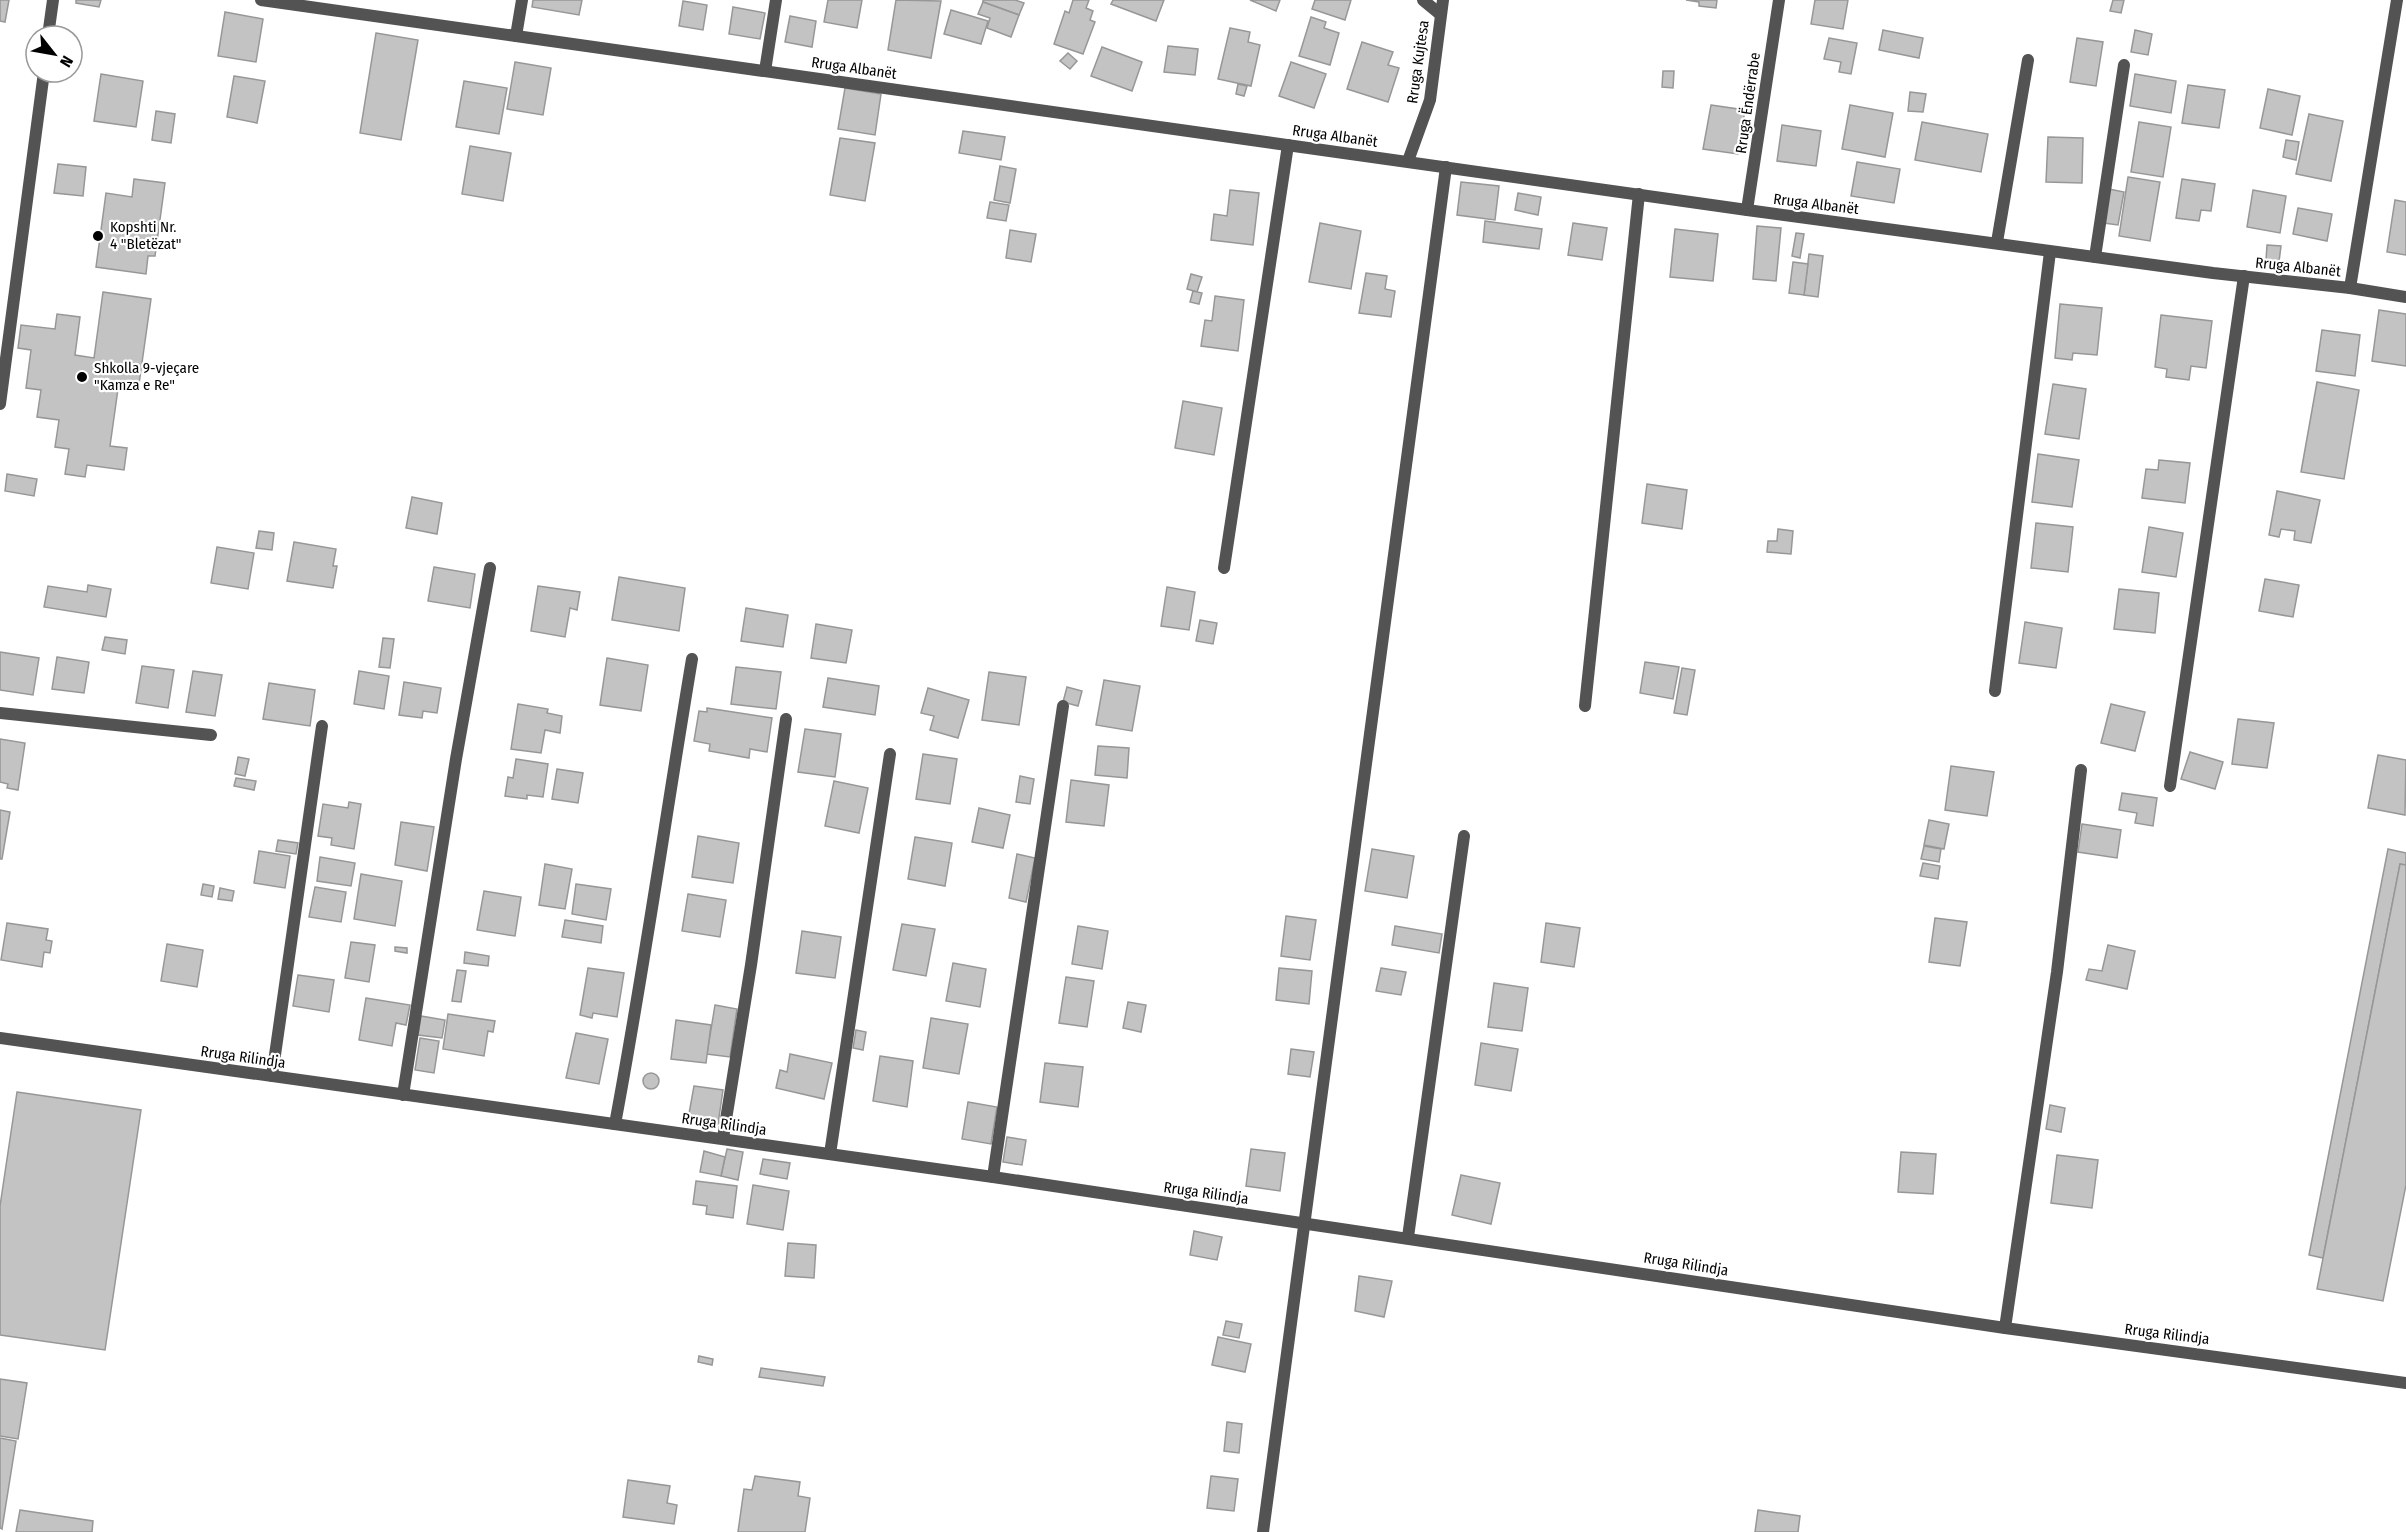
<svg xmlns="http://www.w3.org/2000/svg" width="2406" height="1532" font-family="'Fira Sans Condensed',sans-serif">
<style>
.building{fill:#c3c3c3;stroke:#979797;stroke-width:1.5}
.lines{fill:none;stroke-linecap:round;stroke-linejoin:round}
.minor{stroke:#535353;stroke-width:12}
.tertiary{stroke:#535353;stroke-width:12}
.poi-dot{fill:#000;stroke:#fff;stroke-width:2}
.labels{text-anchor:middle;stroke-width:4.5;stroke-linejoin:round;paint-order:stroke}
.street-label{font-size:15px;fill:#000;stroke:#fff}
.poi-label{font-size:15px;fill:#000;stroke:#fff;text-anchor:start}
</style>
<rect width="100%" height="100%" fill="#fff"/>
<!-- building -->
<g class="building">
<path d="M0 0H9L5 22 0 21Z"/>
<path d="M76 0H101L99 7 76 3Z"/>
<path d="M533 0H582L579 15 532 7Z"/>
<path d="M828 0H862L857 28 824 22Z"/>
<path d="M896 0 941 1 931 58 888 50Z"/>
<path d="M983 0H1015L1024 3 1019 15 983 2Z"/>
<path d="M1073 0H1089L1086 8 1093 11 1090 20 1095 22 1083 54 1054 44 1065 11 1069 13Z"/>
<path d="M1113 0H1164L1156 21 1111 4Z"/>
<path d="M1250 0H1280L1276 11Z"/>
<path d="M1315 0H1351L1345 20 1312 9Z"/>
<path d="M1686 0H1717L1716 8 1699 6V2Z"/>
<path d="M1815 0H1848L1843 29 1811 24Z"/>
<path d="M2113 0H2124L2121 13 2110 11Z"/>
<path d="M683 1 707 5 703 30 679 26Z"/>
<path d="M983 2 1019 15 1011 37 987 28 990 18 978 14Z"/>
<path d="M733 7 765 13 760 39 729 34Z"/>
<path d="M951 10 988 21 981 44 944 34Z"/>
<path d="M225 12 263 19 256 62 218 56Z"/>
<path d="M790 16 816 21 812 47 785 42Z"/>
<path d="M1311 17 1326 22 1324 28 1339 33 1330 65 1299 56Z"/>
<path d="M1230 28 1250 32 1248 42 1260 45 1251 86 1218 79Z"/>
<path d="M1883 30 1923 38 1919 58 1879 50Z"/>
<path d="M2135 30 2152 34 2148 55 2131 52Z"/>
<path d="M376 33 418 40 401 140 360 133Z"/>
<path d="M1829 38 1857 43 1851 74 1839 72 1841 62 1824 59Z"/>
<path d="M2077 38 2103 42 2096 86 2070 82Z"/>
<path d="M1362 42 1393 52 1388 65 1399 68 1388 102 1347 89Z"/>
<path d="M1168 46 1198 49 1195 75 1164 72Z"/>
<path d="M1102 47 1142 62 1132 91 1091 76Z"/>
<path d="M1068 53 1077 61 1070 69 1060 61Z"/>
<path d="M515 62 551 68 543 115 507 109Z"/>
<path d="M1291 62 1326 74 1314 108 1279 96Z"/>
<path d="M1663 71H1674L1673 88 1662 87Z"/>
<path d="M101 74 143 81 136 127 94 121Z"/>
<path d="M2135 74 2176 81 2171 113 2130 106Z"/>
<path d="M234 76 265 81 257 123 227 117Z"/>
<path d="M464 81 507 88 499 134 456 127Z"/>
<path d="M1238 84 1247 86 1244 96 1236 94Z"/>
<path d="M2188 85 2225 90 2219 128 2182 123Z"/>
<path d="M845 88 881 94 875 135 838 129Z"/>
<path d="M2268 89 2300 96 2292 135 2260 128Z"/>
<path d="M1910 92 1926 94 1923 112 1908 111Z"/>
<path d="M1711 105 1745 110 1738 154 1703 149Z"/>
<path d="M1850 105 1893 113 1885 157 1842 149Z"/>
<path d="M156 111 175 114 171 143 152 140Z"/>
<path d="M2309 114 2343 121 2331 181 2296 174Z"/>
<path d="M1922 122 1988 134 1981 172 1915 160Z"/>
<path d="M2139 122 2171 127 2163 177 2131 172Z"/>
<path d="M1782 125 1821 131 1816 166 1777 161Z"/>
<path d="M963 131 1005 137 1001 160 959 153Z"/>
<path d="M2048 137 2083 138 2082 183 2046 182Z"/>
<path d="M840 138 875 143 865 201 830 195Z"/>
<path d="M2286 140 2299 142 2296 160 2283 157Z"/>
<path d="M470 146 511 153 503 201 462 194Z"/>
<path d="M1857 162 1900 169 1894 203 1851 196Z"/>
<path d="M58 164 86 167 83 196 54 193Z"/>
<path d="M1000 166 1016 169 1010 203 994 200Z"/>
<path d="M2128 177 2160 182 2150 241 2119 236Z"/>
<path d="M134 179 165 183 155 256H148L146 274 96 267 106 193 132 197Z"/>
<path d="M2182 179 2215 184 2211 211 2201 210 2199 221 2176 218Z"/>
<path d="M1461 182 1499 186 1495 220 1457 215Z"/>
<path d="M2109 189 2124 192 2118 225 2104 223Z"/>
<path d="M1230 190 1259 193 1253 245 1211 240 1214 214 1227 216Z"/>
<path d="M2253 190 2286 196 2280 233 2247 227Z"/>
<path d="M1518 193 1541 197 1538 215 1515 210Z"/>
<path d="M2395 200 2406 202V255L2387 252Z"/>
<path d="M990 202 1009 205 1006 221 987 218Z"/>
<path d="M2298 208 2332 214 2327 241 2293 234Z"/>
<path d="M1485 221 1542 229 1539 249 1483 242Z"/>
<path d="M1320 223 1361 231 1351 289 1309 282Z"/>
<path d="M1573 223 1607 228 1602 260 1568 255Z"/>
<path d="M1757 226 1781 228 1776 281 1753 279Z"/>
<path d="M1675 229 1718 234 1713 281 1670 277Z"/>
<path d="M1010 230 1036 234 1031 262 1006 258Z"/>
<path d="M1796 233 1804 234 1800 258 1792 256Z"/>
<path d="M2267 245 2281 246 2279 262 2266 260Z"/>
<path d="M1809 254 1823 256 1818 297 1804 295Z"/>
<path d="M1793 262 1808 264 1804 295 1789 293Z"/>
<path d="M1366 273 1387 276 1385 289 1395 291 1391 317 1359 313Z"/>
<path d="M1191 274 1202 277 1197 292 1187 289Z"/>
<path d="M1193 291 1202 293 1199 304 1190 302Z"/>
<path d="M103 292 151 299 138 391 118 389 110 446 127 448 124 470 87 465 85 477 65 474 69 449 55 447 59 420 37 417 41 390 26 388 31 350 18 348 21 325 55 329 57 314 80 317 75 355 94 358Z"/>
<path d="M1215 296 1244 300 1238 351 1201 346 1205 320 1212 321Z"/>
<path d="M2060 304 2102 308 2097 355 2073 353 2072 360 2055 358Z"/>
<path d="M2379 310 2406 314V366L2372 361Z"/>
<path d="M2161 315 2212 321 2206 368 2191 366 2189 380 2166 377 2167 369 2155 367Z"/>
<path d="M2322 330 2360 335 2355 376 2316 371Z"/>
<path d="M2317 382 2359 390 2344 479 2301 472Z"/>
<path d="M2053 384 2086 389 2079 439 2045 434Z"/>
<path d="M1183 401 1222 408 1214 455 1175 448Z"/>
<path d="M2038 454 2079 460 2072 507 2032 502Z"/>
<path d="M2159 460 2190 463 2185 503 2142 498 2146 469 2158 470Z"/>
<path d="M7 474 37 479 34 496 5 491Z"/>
<path d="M1647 484 1687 490 1682 529 1642 523Z"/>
<path d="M2277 491 2320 500 2311 543 2294 540 2295 531 2281 529 2279 537 2269 535Z"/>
<path d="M412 497 442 503 437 534 406 528Z"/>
<path d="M2036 523 2073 527 2068 572 2031 568Z"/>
<path d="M2149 527 2183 533 2176 577 2142 572Z"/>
<path d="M1778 529 1793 531 1791 554 1767 552 1768 541H1777Z"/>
<path d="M259 531 274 533 272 550 256 548Z"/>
<path d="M294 542 336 549 333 566H337L333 588 287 581Z"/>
<path d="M217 547 254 553 248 589 211 583Z"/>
<path d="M434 567 475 574 470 608 428 601Z"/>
<path d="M619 577 685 588 679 631 612 620Z"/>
<path d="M2265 579 2299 585 2293 617 2259 611Z"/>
<path d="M88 585 111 589 106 617 44 607 48 586 87 592Z"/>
<path d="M538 586 580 592 577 610 570 608 565 637 531 631Z"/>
<path d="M1167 587 1195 592 1189 630 1161 626Z"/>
<path d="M2119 589 2159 593 2155 633 2114 629Z"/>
<path d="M746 608 788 615 783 647 741 641Z"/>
<path d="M1200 620 1217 623 1213 644 1196 641Z"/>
<path d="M2025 622 2062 628 2056 668 2019 663Z"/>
<path d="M816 624 852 630 846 663 811 658Z"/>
<path d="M105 637 127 640 125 654 102 650Z"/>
<path d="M383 638 394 639 390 668 379 667Z"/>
<path d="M0 652 39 658 33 695 0 690Z"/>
<path d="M57 657 89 662 84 693 52 689Z"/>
<path d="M607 658 648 665 641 711 600 705Z"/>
<path d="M1645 662 1679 667 1673 699 1640 693Z"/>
<path d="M142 666 174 670 168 708 136 703Z"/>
<path d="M736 667 781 672 776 709 731 704Z"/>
<path d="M1682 668 1695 670 1687 715 1674 713Z"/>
<path d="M193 671 222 675 215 716 186 712Z"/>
<path d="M359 671 389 676 384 709 354 704Z"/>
<path d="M989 672 1026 677 1019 725 982 720Z"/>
<path d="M828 678 879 686 875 715 823 707Z"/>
<path d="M1104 680 1140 686 1132 731 1096 725Z"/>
<path d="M404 682 441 688 437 713 423 711 422 718 399 715Z"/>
<path d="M269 683 315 690 310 726 263 719Z"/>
<path d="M1067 687 1082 691 1078 706 1063 702Z"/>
<path d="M928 688 969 700 958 738 930 730 934 716 921 713Z"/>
<path d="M518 704 548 709 547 713 562 716 560 733 545 730 541 753 511 749Z"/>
<path d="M2111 704 2145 712 2135 751 2101 743Z"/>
<path d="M707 708 772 718 767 752 750 749 749 758 709 751 710 744 694 741 699 711 707 712Z"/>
<path d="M2238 719 2274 723 2267 768 2232 764Z"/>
<path d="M805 729 841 734 835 777 798 772Z"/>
<path d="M0 739 25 743 18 790 7 788 8 784 0 782Z"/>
<path d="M1098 746 1129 748 1127 778 1095 775Z"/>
<path d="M2190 752 2223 762 2215 789 2181 779Z"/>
<path d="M923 754 957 759 950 804 916 799Z"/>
<path d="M2378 755 2406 760 2405 815 2368 808Z"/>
<path d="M238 757 249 759 245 776 235 774Z"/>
<path d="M516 759 548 764 543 797 527 795V799L505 796 508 777 513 778Z"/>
<path d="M1951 766 1994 772 1987 816 1945 810Z"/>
<path d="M557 769 583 773 578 803 552 799Z"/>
<path d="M1020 776 1034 779 1030 804 1016 802Z"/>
<path d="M236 778 256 781 254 790 234 786Z"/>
<path d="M1071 780 1109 785 1104 826 1066 822Z"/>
<path d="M834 781 868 788 859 833 825 826Z"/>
<path d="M2122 793 2157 798 2153 826 2135 823 2137 813 2119 810Z"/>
<path d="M349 802 361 804 354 849 331 845 332 838 318 836 323 804 348 808Z"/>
<path d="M979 808 1010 815 1003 848 972 842Z"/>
<path d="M0 810 10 812 2 859H0Z"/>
<path d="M1929 820 1949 824 1944 849 1924 845Z"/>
<path d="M401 822 434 827 427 871 395 865Z"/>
<path d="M2082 824 2121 830 2117 858 2078 852Z"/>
<path d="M698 836 739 843 733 883 692 877Z"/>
<path d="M915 837 952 843 945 886 908 879Z"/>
<path d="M278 840 298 843 296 854 276 851Z"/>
<path d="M1924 846 1941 849 1939 862 1921 859Z"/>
<path d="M1372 849 1414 856 1407 898 1365 891Z"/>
<path d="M2388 849 2406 853V865L2400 864 2323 1258 2309 1255Z"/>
<path d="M259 851 290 856 285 888 254 883Z"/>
<path d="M1017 854 1035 858 1026 902 1009 898Z"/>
<path d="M320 857 355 863 351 886 317 881Z"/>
<path d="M1923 863 1940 866 1938 879 1920 876Z"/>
<path d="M545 864 572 869 565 909 539 905Z"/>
<path d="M2400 864 2406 865V1185L2383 1301 2317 1289Z"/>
<path d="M361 874 402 881 395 926 354 919Z"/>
<path d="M203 884 214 886 212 897 201 895Z"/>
<path d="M576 884 611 889 606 920 572 914Z"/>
<path d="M315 887 346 892 341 922 309 917Z"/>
<path d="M220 888 234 891 232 901 218 899Z"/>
<path d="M484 891 521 897 515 936 477 930Z"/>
<path d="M688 894 726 900 720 937 682 931Z"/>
<path d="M1286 916 1316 920 1310 960 1281 956Z"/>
<path d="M1935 918 1967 922 1960 966 1929 962Z"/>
<path d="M565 920 603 926 601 943 562 937Z"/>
<path d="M7 923 48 929 46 940 52 941 50 953 44 952 42 967 1 960Z"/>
<path d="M1546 923 1580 928 1574 967 1541 962Z"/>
<path d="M902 924 935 929 926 976 893 970Z"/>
<path d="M1078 926 1108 931 1102 969 1072 964Z"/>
<path d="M1395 926 1442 934 1439 953 1392 945Z"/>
<path d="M802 931 841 937 835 978 796 973Z"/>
<path d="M351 942 375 945 369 982 345 978Z"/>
<path d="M167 944 203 950 197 987 161 981Z"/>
<path d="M2108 945 2135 951 2127 989 2086 980 2089 969 2102 971Z"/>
<path d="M395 947 407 948V953L395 951Z"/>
<path d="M465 952 489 956 488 966 464 963Z"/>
<path d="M953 963 986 969 980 1007 946 1001Z"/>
<path d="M588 968 624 973 617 1017 593 1013 592 1018 580 1015Z"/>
<path d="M1279 968 1312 971 1309 1004 1276 1000Z"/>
<path d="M1381 968 1406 972 1401 995 1376 991Z"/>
<path d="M457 970 466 971 461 1002 452 1001Z"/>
<path d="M298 975 334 980 329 1012 293 1006Z"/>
<path d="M1066 977 1094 981 1087 1027 1059 1023Z"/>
<path d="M1494 983 1528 988 1522 1031 1488 1027Z"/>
<path d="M366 998 410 1005 406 1025 396 1023 392 1046 359 1040Z"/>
<path d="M1128 1002 1146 1005 1141 1032 1123 1028Z"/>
<path d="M715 1005 737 1009 730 1057 707 1054Z"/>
<path d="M448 1014 495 1021 493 1032 488 1031 484 1056 443 1049Z"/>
<path d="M421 1016 445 1020 442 1038 418 1035Z"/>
<path d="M931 1018 968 1024 959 1074 923 1068Z"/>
<path d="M676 1020 711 1025 706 1063 671 1059Z"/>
<path d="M856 1030 866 1032 863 1050 853 1048Z"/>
<path d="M576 1033 608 1039 599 1084 566 1078Z"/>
<path d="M420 1038 439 1041 434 1073 415 1070Z"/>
<path d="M1481 1043 1518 1049 1511 1091 1475 1085Z"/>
<path d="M1291 1049 1314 1052 1310 1077 1288 1074Z"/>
<path d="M790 1054 832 1063 824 1099 776 1088 780 1070 787 1072Z"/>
<path d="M880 1056 913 1061 907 1107 873 1101Z"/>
<path d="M1045 1063 1083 1067 1078 1107 1040 1102Z"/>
<circle cx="651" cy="1081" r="8"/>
<path d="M694 1086 723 1090 718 1124 688 1119Z"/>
<path d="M17 1092 141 1110 105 1350 0 1335V1206Z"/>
<path d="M968 1102 997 1107 991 1144 962 1139Z"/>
<path d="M2050 1105 2065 1108 2061 1132 2046 1129Z"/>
<path d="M1007 1137 1026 1140 1022 1165 1003 1162Z"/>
<path d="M727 1149 743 1152 738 1180 721 1176Z"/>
<path d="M1251 1149 1285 1153 1280 1191 1246 1186Z"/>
<path d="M704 1151 725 1157 721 1176 700 1172Z"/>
<path d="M1901 1152 1936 1154 1933 1194 1898 1192Z"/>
<path d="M2057 1155 2098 1160 2092 1208 2051 1203Z"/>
<path d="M763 1159 790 1163 787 1179 760 1174Z"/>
<path d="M1461 1175 1500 1183 1491 1224 1452 1215Z"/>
<path d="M696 1181 737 1186 733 1218 706 1214 707 1206 693 1204Z"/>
<path d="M753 1185 789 1191 783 1230 747 1224Z"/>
<path d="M1194 1231 1222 1237 1217 1260 1190 1255Z"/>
<path d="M788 1243 816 1245 814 1278 785 1276Z"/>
<path d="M1359 1276 1392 1281 1384 1317 1355 1311Z"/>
<path d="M1226 1321 1242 1324 1239 1338 1223 1335Z"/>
<path d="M1218 1337 1251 1344 1245 1372 1212 1365Z"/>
<path d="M699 1356 713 1359 712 1365 698 1362Z"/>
<path d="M761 1368 825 1377 823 1386 759 1377Z"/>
<path d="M0 1379 27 1383 18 1439 0 1436Z"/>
<path d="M1227 1422 1242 1424 1239 1453 1224 1451Z"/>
<path d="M0 1438 16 1441 2 1529 0 1528Z"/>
<path d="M755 1476 800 1482 798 1496 810 1498 805 1532H738L744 1489 752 1490Z"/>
<path d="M1211 1476 1238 1479 1234 1511 1207 1508Z"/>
<path d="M628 1480 670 1486 667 1503 677 1505 674 1524 623 1517Z"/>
<path d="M20 1510 93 1521 92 1532H16Z"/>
<path d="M1758 1510 1800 1516 1798 1532H1755Z"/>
</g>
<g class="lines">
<!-- minor -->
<g class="minor">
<path d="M1423 0 1440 14"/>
<path d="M516 36 522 0"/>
<path d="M765 71 776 0"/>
<path d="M1408 161 1430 100 1443 0"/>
<path d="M1747 210 1779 0"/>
<path d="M1997 242 2028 60"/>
<path d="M2095 257 2124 65"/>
<path d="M2350 288 2397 0"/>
<path d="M1224 568 1288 145"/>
<path d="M1995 691 2050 252"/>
<path d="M1585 706 1639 194"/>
<path d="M0 713 211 735"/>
<path d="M2170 786 2244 276"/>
<path d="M0 1038 993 1177 2005 1328 2406 1383"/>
<path d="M272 1076 322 726"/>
<path d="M403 1095 456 759 490 568"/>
<path d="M615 1124C644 970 666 814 692 659"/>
<path d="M723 1138 751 965 786 719"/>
<path d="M830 1154 890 754"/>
<path d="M993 1177 1063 706"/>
<path d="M1408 1237 1464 836"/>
<path d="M2005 1328 2057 972 2081 770"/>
<path d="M1263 1532 1446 167"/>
</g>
<!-- tertiary -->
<g class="tertiary">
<path d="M261 0 1747 210 2213 273 2350 288 2406 297"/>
<path d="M48 36 53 0"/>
<path d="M0 404 44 72"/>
</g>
</g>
<!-- markers -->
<g class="poi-dot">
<circle cx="98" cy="236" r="6"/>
<circle cx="82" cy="377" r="6"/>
</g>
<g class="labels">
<!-- street labels -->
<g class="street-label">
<text transform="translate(1418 62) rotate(-82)" y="5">Rruga Kujtesa</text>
<text transform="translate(854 68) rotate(8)" y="5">Rruga Albanët</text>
<text transform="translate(1748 103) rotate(-82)" y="5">Rruga Ëndërrabe</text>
<text transform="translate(1335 136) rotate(8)" y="5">Rruga Albanët</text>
<text transform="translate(1816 204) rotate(7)" y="5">Rruga Albanët</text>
<text transform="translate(2298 267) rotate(6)" y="5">Rruga Albanët</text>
<text transform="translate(243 1057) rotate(8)" y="5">Rruga Rilindja</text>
<text transform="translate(724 1124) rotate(8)" y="5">Rruga Rilindja</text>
<text transform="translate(1206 1193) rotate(8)" y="5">Rruga Rilindja</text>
<text transform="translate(1686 1264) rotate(9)" y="5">Rruga Rilindja</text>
<text transform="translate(2167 1334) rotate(7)" y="5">Rruga Rilindja</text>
</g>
<!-- poi labels -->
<g class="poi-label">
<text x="110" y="232">Kopshti Nr.<tspan x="110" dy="17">4 "Bletëzat"</tspan></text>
<text x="94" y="373">Shkolla 9-vjeçare<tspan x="94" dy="17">"Kamza e Re"</tspan></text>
</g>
</g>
<!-- north arrow -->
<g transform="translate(54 54) rotate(121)"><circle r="28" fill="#ffffff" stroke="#999999" stroke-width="1.5"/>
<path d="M0-4.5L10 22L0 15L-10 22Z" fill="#000000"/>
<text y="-9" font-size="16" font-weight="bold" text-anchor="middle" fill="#000000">N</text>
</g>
</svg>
